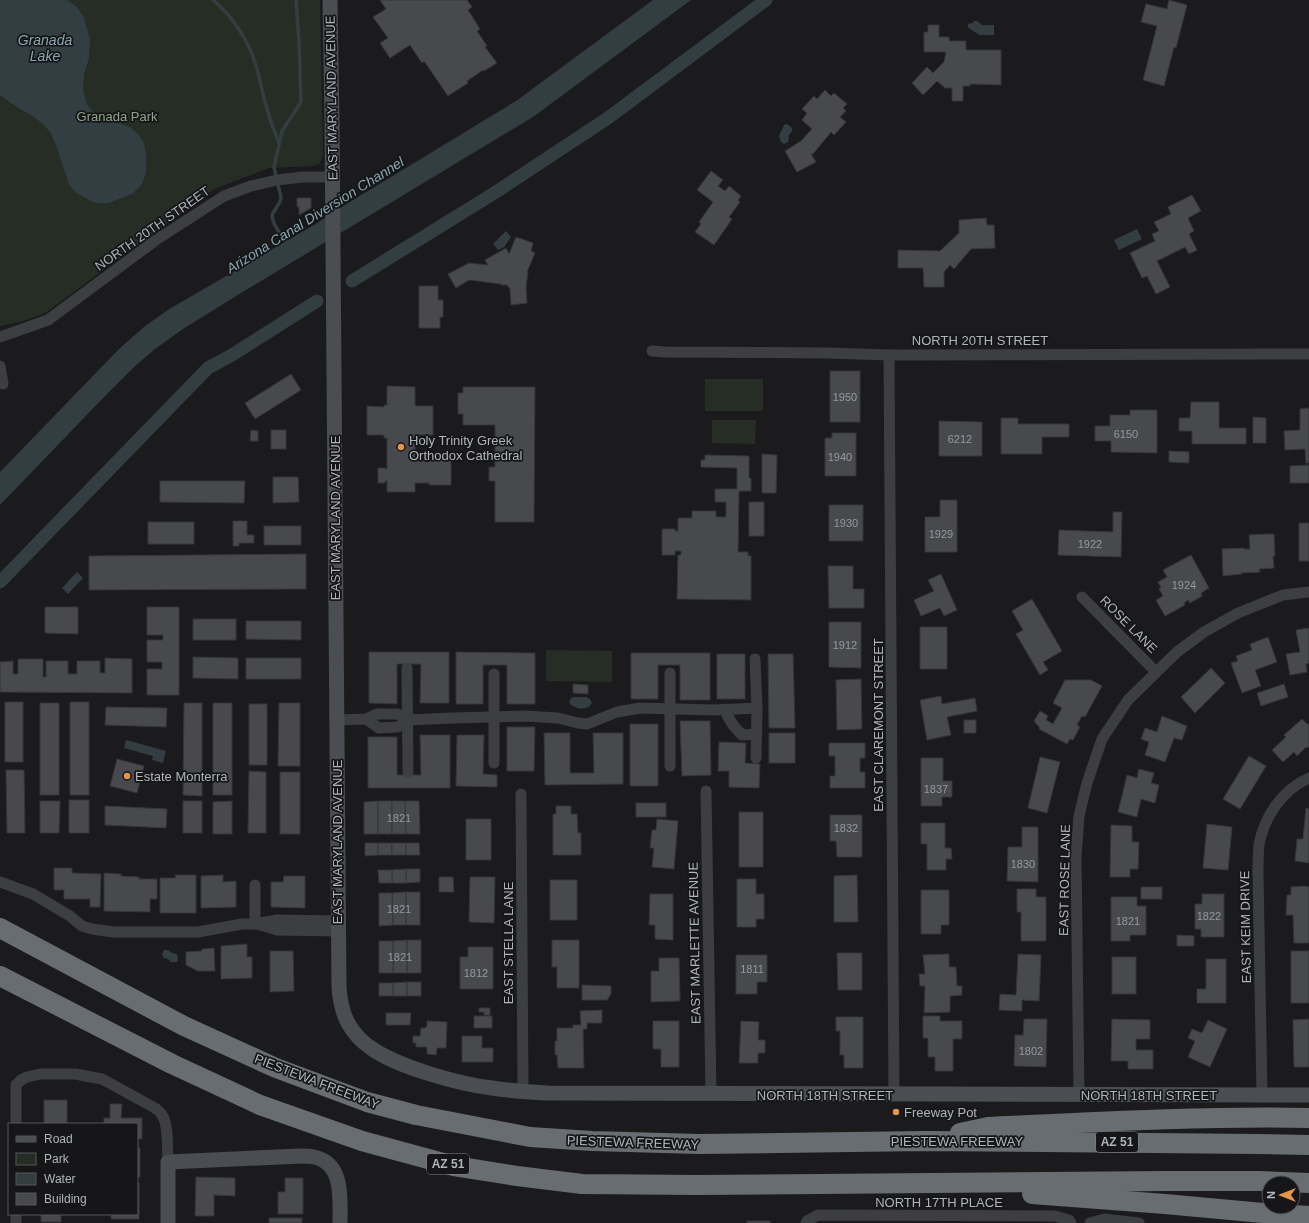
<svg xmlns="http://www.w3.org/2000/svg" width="1309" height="1223" font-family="Arial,sans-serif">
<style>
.green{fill:#252d25}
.water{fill:#333e42}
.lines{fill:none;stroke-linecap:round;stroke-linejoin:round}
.stream{stroke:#333e42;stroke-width:3.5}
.canal{stroke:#333e42;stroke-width:13}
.building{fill:#48494d;stroke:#353639}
.street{stroke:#3c3e42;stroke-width:11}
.secondary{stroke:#4a4d51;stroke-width:15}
.highway{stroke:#686d72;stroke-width:20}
.poi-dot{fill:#e5954b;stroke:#161618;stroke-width:1.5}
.labels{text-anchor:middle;stroke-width:3.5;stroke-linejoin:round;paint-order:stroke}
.number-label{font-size:11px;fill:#949aa0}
.shield{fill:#161618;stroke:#80858a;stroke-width:1}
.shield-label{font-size:12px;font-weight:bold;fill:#aeb5bb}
.street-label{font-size:13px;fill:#aeb5bb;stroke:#161618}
.park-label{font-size:13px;fill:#8ba487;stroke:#161618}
.poi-label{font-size:13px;fill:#aeb5bb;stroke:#161618;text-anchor:start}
.water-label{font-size:14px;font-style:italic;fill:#89a7b3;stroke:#161618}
</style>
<rect width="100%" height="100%" fill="#1b1b1d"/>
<!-- green -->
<g class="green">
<path d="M0 0H320L323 155 320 163 313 166 269 168 214 189 45 313 23 321 0 326Z"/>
<rect x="705" y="379" width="58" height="32"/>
<path d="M712 420H756L755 444 712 443Z"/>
<path d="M546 650 612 651V682L546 681Z"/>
</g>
<!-- water -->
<g class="water">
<path d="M1 0H67L77 7 84 18 90 39 89 58 84 74 83 88 86 102 91 110 102 118 130 127 138 134 144 143 146 155V173L142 184 132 194 109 203H95L75 192 69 184 56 145 50 132 43 124 34 117 17 107 0 95V1Z"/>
<path d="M653 0H691L533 117 241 293 183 329 155 349 134 367 107 394 0 505V472L119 349 145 326 171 308 314 225 353 200 516 101Z"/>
<path d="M974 21H977L982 25H994V35H979L978 34 970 29 968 27V24L973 23Z"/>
<path d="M787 124 792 128V131L789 135 788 142 784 144 781 142 779 136 784 125Z"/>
<path d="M1137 229 1142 239 1119 250 1114 240Z"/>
<path d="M506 231 511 237 504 247 498 250 493 244Z"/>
<path d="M77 572 83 578 68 594 62 588Z"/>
<path d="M574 697H586L590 699 592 703C588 711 573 710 569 702L571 698Z"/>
<path d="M126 740 166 751 163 763 152 760 153 756 124 748Z"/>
<path d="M164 950H168L172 953 177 954 178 959 177 962H171L168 959 164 958 162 954Z"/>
</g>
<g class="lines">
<!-- stream -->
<g class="stream">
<path d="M213 0C233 17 249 41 256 66 259 74 260 82 262 90 266 108 272 126 279 143"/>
<path d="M288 244C283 238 269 220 273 213 276 207 280 205 281 198L274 167 282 131 301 102 299 42 296 0"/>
</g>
<!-- canal -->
<g class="canal">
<path d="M352 281 496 192 608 118 766 0"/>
<path d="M0 582 208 368 232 355 317 301"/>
</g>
</g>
<!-- building -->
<g class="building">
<path d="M380 0H467L472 7 468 10 480 29 477 31 487 46 485 47 497 63 484 71 483 70 467 81 468 83 448 96 424 61 422 63 410 45 390 58 380 43 388 38 373 17 386 9Z"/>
<path d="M1169 0 1187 5 1176 48 1174 47 1164 86 1143 80 1157 26 1141 22 1146 4 1167 9Z"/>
<path d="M928 25H939V37H949V41H966V50H1001V85L970 84V86H963V101H952V88H945L937 81 923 95 912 83 927 67 933 73 944 62 946 52H924V32H928Z"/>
<path d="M825 90 831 96 834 93 847 104 843 108 846 111 840 117 846 122 834 135 831 132 813 154H811L816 162 797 172 785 151 801 141 812 129 802 120 807 113 802 109 814 96 817 99Z"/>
<path d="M711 171 723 180 718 186 725 191 729 186 741 196 738 200 740 202 729 217 732 219 714 245 695 232 701 224 699 222 713 202 697 190Z"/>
<path d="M1192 195 1201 211 1188 218 1194 231 1189 234 1197 250 1189 254 1185 247 1157 261 1170 287 1156 294 1147 276 1142 278 1130 253 1155 241 1152 234 1159 231 1154 222 1171 214 1168 207Z"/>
<path d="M297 198H311V208L299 215V207H297Z"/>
<path d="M986 218 987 225H994L995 248 971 249 954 269 950 265 944 272V287H924L923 268H898V250L940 251 959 233V220Z"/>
<path d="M516 237 533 243 531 251 535 253 527 272H528L526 287 527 303 511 305 510 289 507 285H501V284L469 280 456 288 448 274 469 263 488 265 485 260 506 248 509 254Z"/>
<path d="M419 286H438V300H443V317H440V328H419Z"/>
<rect x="830" y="371" width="30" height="51"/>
<path d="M291 374 301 390 255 419 245 403Z"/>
<path d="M387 386 415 387V404L416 406H433V435H416V437H415V460L429 461V456H451V485H429V483H415V492H387V481H385V483H378V468H385V469H387V438H384V435H367V406L384 407V405H387Z"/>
<path d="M463 387H535L534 522H495V481H489V467H495V425H463V414H458V393H463Z"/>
<path d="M1191 402H1219V428H1246V444H1192V431H1179V418H1190Z"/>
<path d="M1309 408V463H1306L1305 449 1285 450 1284 431 1300 430V409Z"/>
<path d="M1130 410H1157V453L1111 452V441H1095V426H1110V415H1130Z"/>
<path d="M1253 417 1266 418V443H1253Z"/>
<path d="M1001 418H1018V424H1069V437H1042V454H1001Z"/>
<path d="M939 421 982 422V456H939Z"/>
<path d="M251 430 258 431V441H250Z"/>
<rect x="271" y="430" width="15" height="19"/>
<path d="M832 433H856V476H825V438H832Z"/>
<path d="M1169 451 1189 452V463L1169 462Z"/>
<path d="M762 454 777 455 776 493H762Z"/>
<path d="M705 455 749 456V478H751V491H739L738 552H748V556H751V600L677 599 678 555H681V551H675V555H662V529H675V531H678V518H692V511H716V517H726V502H715V489H737V468L701 467V460H705Z"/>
<path d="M1309 465V483H1290V466Z"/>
<path d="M273 477H298L299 502 273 503Z"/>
<path d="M160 481H245L244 503 160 502Z"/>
<path d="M940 500H957V552H925V517H940Z"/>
<rect x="749" y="502" width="15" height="34"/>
<rect x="829" y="505" width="34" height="36"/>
<path d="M1113 512H1122L1121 557 1058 555 1059 530 1113 532Z"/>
<path d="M233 521H247V535H254V543H239V546H233Z"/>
<rect x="148" y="522" width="46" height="22"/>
<rect x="1299" y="523" width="10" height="38"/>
<rect x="264" y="526" width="37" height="19"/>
<path d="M1267 534H1274L1275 556H1273L1274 568 1259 569 1260 572 1241 573 1242 574 1223 576 1222 549 1244 548V549H1250L1249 535Z"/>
<path d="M306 554V589L89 590V556Z"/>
<path d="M1191 555 1209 588 1201 593 1202 596 1190 603 1188 600 1184 603 1185 605 1165 616 1156 600 1163 596 1159 589 1161 588 1158 582 1167 577 1163 570Z"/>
<path d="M828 566H853V589H864V608H829Z"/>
<path d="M941 574 957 610 944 616 940 608 921 616 914 600 934 591 928 580Z"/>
<path d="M1032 599 1062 651 1043 662 1048 670 1040 675 1016 634 1023 630 1012 611Z"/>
<path d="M45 607H78V634L45 633Z"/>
<path d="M147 607H179V695H147V669H162V662H147V640H163V635H147Z"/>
<rect x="193" y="619" width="43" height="21"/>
<path d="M246 621H301V640L246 639Z"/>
<path d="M829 622H861V668L829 667Z"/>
<rect x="920" y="627" width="27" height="42"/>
<path d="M1309 628V663L1306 664 1307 672 1290 675 1286 654 1300 652 1296 630Z"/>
<path d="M1268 637 1277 662 1255 670 1261 686 1242 693 1231 663 1238 661 1236 656 1252 650 1250 644Z"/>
<path d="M369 652H449V703H420L421 664H397V704L369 703Z"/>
<path d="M456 652 535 653V704H507V665H483V704H456Z"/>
<path d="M631 653H710V700H680V665H658V699H631Z"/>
<rect x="717" y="654" width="28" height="45"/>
<path d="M768 654H793L795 728H769Z"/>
<path d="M193 657 238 658V679L193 678Z"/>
<path d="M105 658 132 659V693L0 692V662L13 661V674H18V659H43V677H46V661H68V674H77V661H100V673H105Z"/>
<rect x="246" y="658" width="55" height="21"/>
<path d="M1211 668 1225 683 1195 713 1181 697Z"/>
<path d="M861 679 862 729 837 730 836 680Z"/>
<path d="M1065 680H1091L1102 686 1085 717 1082 716 1077 725 1080 727 1073 740 1070 739 1067 744 1039 729 1040 728 1034 721 1040 711 1048 716 1046 720 1053 724 1062 708 1053 703Z"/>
<path d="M573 684 588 685V694L573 693Z"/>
<path d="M1284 684 1288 697 1261 706 1257 693Z"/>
<path d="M941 696 942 704 975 698 977 711 947 717 951 735 927 740 920 700Z"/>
<rect x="5" y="702" width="18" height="60"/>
<rect x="70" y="702" width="19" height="93"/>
<rect x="40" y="703" width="19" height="92"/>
<path d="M184 703H202V796L183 795Z"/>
<rect x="213" y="703" width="19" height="92"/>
<path d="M279 703H300V766H278Z"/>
<rect x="249" y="704" width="18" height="61"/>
<path d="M106 707 167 708 166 727 105 725Z"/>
<path d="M1162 716 1187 726 1182 740 1174 738 1165 762 1145 755 1149 742 1141 739 1145 728 1157 732Z"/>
<path d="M1302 719 1307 724H1309V747L1305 748 1297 756 1294 752 1283 762 1272 750 1286 737 1284 735Z"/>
<rect x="964" y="720" width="12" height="13"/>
<path d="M680 721H710L711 775 682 776Z"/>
<rect x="630" y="724" width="28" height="62"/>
<path d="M507 727H535L534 771H507Z"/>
<path d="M544 733H570V773H594L593 733H623V784L545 785Z"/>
<rect x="769" y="733" width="26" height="30"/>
<path d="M420 735H450V788H368V737H397V775H421Z"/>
<path d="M457 735H484L483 774 497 775V787L456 786Z"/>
<path d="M719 742 746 743 745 763 760 764 759 788 729 787V771H718Z"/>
<path d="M829 743H865V758H860V772H865V788H830V776H835V756H829Z"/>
<path d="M1249 756 1266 766 1240 809 1223 799Z"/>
<path d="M1040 757 1060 762 1047 813 1028 808Z"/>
<path d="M921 758H943V781H952V797H942V806H921Z"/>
<path d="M117 759 144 766 137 793 110 786Z"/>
<path d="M1139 769 1154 773 1151 783 1159 785 1155 803 1141 799 1137 817 1118 812 1127 775 1137 778Z"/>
<path d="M6 770H24L25 833H7Z"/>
<path d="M249 771 266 772V833H248Z"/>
<rect x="280" y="772" width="20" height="62"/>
<rect x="69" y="800" width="20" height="33"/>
<path d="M40 801H60L59 833H40Z"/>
<rect x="183" y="801" width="19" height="32"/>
<path d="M232 801V834H213V802Z"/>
<path d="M378 801V834H364V802Z"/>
<rect x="378" y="801" width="14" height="33"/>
<path d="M392 801H405L406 834H392Z"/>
<path d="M405 801H419L420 834H406Z"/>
<rect x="636" y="803" width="30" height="14"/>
<path d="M105 806 167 809 166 828 105 825Z"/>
<path d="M556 806H571V814H577L578 833H581V855H553V814H556Z"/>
<path d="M1306 808 1309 809V863L1295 861 1297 839H1303Z"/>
<rect x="739" y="812" width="24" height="55"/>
<path d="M830 815H862V857H837L836 841H830Z"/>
<rect x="466" y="819" width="25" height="41"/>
<path d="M657 819 678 821 674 869 652 867 654 848H650L652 830H656Z"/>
<path d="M921 823H945V848H951L952 859H946V870H927V844H921Z"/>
<path d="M1207 824 1232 827 1228 870 1203 868Z"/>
<path d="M1111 825 1132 826V842H1139L1138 869H1130V877H1110Z"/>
<path d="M1022 827H1038V882L1007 881 1008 847H1022Z"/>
<path d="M365 843H378V855L365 856Z"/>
<rect x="378" y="843" width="14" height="12"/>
<rect x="392" y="843" width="14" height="12"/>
<path d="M406 843H419L420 855H406Z"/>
<path d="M54 868H72V873L101 874 100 907H90V899H64V890H54Z"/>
<path d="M406 869H420V882L406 883Z"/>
<path d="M406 869V883H392V870Z"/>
<path d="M378 870H392V883H379Z"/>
<path d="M104 873 121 874V876L139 877V879H157V899H150V912L104 911Z"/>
<path d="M175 875H196V913H160V878H176Z"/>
<path d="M223 875V882L236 881V907L201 908V876Z"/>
<path d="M857 875 858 922H834V876Z"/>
<path d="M284 876H305V908L271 907V882H283Z"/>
<path d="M439 877H453L454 892H439Z"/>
<path d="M470 877H495L494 923 469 922Z"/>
<path d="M737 879H756V894H764V919H756V927H737Z"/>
<rect x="550" y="880" width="27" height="40"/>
<path d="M1304 886 1309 887V943H1294L1293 915H1286L1287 895H1291V887Z"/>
<rect x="1141" y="887" width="21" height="12"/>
<path d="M1017 889H1036V897H1046V941H1021V912H1017Z"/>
<path d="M921 890H949V925H941V934H921Z"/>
<rect x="406" y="892" width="14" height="33"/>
<path d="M406 892V925H393L392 893Z"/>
<path d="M379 893H392L393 925 379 926Z"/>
<path d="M650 894H673V940L655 939V925H649Z"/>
<path d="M1202 894H1224V937H1201V929H1195V904H1202Z"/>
<path d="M1111 897H1137V906H1146V935H1130V941H1111Z"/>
<path d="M1177 935 1194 936V946H1177Z"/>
<rect x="407" y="940" width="14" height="33"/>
<path d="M407 940V973H393V941Z"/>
<path d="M552 940H579V988H557V967H552Z"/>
<rect x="379" y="941" width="14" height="32"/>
<path d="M247 944V957H252V978L221 979V946Z"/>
<path d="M468 947H493V989H460V957H468Z"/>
<path d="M214 948 215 971H198L186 965V952L201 951 203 949Z"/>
<path d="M270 951H293L294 991 270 992Z"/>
<rect x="1291" y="951" width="18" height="52"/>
<path d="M837 953H862V990H838Z"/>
<path d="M949 954V967H956L957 986H962V995L950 996V1012L924 1013 925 986H920L919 974H925L923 955Z"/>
<path d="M1018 954 1041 955 1039 1001 1022 1000V1011L999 1010 1000 994 1016 995Z"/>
<path d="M736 955H767V982H757V994H736Z"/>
<rect x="1112" y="957" width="24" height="37"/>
<path d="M659 958H679L680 1001 651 1002V971H659Z"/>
<path d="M1206 959H1226V1003H1197V989H1206Z"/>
<rect x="407" y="982" width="14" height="14"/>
<path d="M407 982V996H393V983Z"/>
<rect x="379" y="983" width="14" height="13"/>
<path d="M582 985 611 986V994L607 1000H582Z"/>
<path d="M479 1008H490V1015H484V1012H479Z"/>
<path d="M602 1010V1023H587V1029H583L584 1068H558L557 1055H555V1041H557V1028H573V1025H581L580 1011Z"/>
<path d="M386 1013H411L410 1025H386Z"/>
<rect x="474" y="1016" width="18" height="12"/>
<path d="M923 1016H940V1021H962V1039H953V1071H935V1057H928V1038H923Z"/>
<path d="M836 1017H863V1068H844V1055H840V1031H836Z"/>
<path d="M1024 1019H1047L1046 1067 1014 1066 1015 1035H1023Z"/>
<path d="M1112 1019 1150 1020V1039H1136V1050H1153V1069H1128V1061H1111Z"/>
<path d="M1309 1019V1067H1294L1293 1020Z"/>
<path d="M1208 1020 1227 1029 1210 1067 1188 1057 1195 1041 1188 1038 1192 1029 1202 1033Z"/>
<path d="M427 1021 447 1022 446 1048H437L436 1055 427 1054V1047H416V1043H413V1036H420L421 1028H425L427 1026Z"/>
<path d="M653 1021H679V1067H661V1049H653Z"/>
<path d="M741 1021 759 1022 758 1040H765V1053H758V1063H739Z"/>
<path d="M462 1036H482V1048H493V1062H462Z"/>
<rect x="44" y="1100" width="23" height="24"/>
<path d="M110 1104H122L121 1118H142V1139H137V1124H104V1118H110Z"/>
<rect x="137" y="1148" width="3" height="29"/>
<path d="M196 1177 235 1178V1196L214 1195V1216H195Z"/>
<path d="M285 1178H303V1214H278V1192H285Z"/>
<path d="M137 1183H139V1219H111V1214H137Z"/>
<rect x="41" y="1214" width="20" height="8"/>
<rect x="269" y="1218" width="33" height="5"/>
<rect x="747" y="1221" width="23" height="2"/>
</g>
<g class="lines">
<!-- street -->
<g class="street">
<path d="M0 337 48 320 156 240 224 196 251 186 277 180 302 177H332"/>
<path d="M652 351 665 352 827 353 889 355 1309 354"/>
<path d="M889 355 894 1095"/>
<path d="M0 366 3 384"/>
<path d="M1082 597 1156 672"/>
<path d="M755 659 757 708 756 758"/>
<path d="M407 668 408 772"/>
<path d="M725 709C728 720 734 727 742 735L757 734"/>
<path d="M366 719 379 728 398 727 407 720 452 718 525 716 558 718 578 723 587 724 617 712 640 708 714 710 757 708"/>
<path d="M336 720 366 719 377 714H398L407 720"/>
<path d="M494 763V674"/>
<path d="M670 766V673"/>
<path d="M706 791 711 1094"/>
<path d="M521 794 523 1091"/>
<path d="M0 882 33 894 70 916 82 926 92 929 113 932H198L242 924H255L277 920 338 921"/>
<path d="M255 924V885"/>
<path d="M257 924 277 930 338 931"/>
<path d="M1079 1095 1076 857 1079 816 1087 783 1102 739 1128 700 1177 652 1204 632 1238 613 1283 595 1309 592"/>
<path d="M1262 1095 1258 873C1258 864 1258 854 1259 845 1264 817 1282 790 1309 778"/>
<path d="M16 1124V1085L21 1080 27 1077 40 1074H75L102 1079 155 1108C157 1110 161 1112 162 1115 169 1125 167 1149 168 1162"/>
<path d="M16 1214V1223"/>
<path d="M806 1223 807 1221 818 1215 1055 1216 1069 1220 1071 1223"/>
<path d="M1090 1223 1104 1219 1139 1223"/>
</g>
<!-- secondary -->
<g class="secondary">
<path d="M330 0 332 123 339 988C340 1000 342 1012 348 1023 353 1032 362 1042 371 1048 398 1067 458 1084 492 1088 510 1091 528 1092 547 1093L1309 1095"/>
<path d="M168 1223V1162L301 1156C305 1156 310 1156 314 1157 344 1163 340 1199 340 1223"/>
</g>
<!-- highway -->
<g class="highway">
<path d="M0 928 184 1026 276 1068 367 1102 416 1115 530 1137 592 1141 699 1144 925 1141 1257 1144 1309 1145"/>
<path d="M0 976 172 1064 260 1105 362 1141 454 1166 517 1176 582 1184 696 1185 1166 1181H1260L1309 1183"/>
<path d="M960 1133 988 1127C1095 1122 1202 1116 1309 1118"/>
<path d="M1032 1194 1165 1204 1263 1213 1309 1216"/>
</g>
</g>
<!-- markers -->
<g class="poi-dot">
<circle cx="401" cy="447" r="4"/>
<circle cx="127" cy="776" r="4"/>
<circle cx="896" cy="1112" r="4"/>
</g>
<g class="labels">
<!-- number labels -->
<g class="number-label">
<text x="845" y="401">1950</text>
<text x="1126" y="438">6150</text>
<text x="960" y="443">6212</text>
<text x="840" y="461">1940</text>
<text x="846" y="527">1930</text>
<text x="941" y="538">1929</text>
<text x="1090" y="548">1922</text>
<text x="1184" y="589">1924</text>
<text x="845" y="649">1912</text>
<text x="936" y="793">1837</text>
<text x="399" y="822">1821</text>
<text x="846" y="832">1832</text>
<text x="1023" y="868">1830</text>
<text x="399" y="913">1821</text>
<text x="1209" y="920">1822</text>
<text x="1128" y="925">1821</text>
<text x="400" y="961">1821</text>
<text x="752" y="973">1811</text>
<text x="476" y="977">1812</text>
<text x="1031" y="1055">1802</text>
</g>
<!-- shield labels -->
<g class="shield">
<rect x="1096" y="1132" width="42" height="20" rx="3"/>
<rect x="427" y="1154" width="42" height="20" rx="3"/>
</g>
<g class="shield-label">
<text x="1117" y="1146">AZ 51</text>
<text x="448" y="1168">AZ 51</text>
</g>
<!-- street labels -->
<g class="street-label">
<text transform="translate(331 98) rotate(-91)" y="5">EAST MARYLAND AVENUE</text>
<text transform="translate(152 228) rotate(-35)" y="5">NORTH 20TH STREET</text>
<text x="980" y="345">NORTH 20TH STREET</text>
<text transform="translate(335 518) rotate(-90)" y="5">EAST MARYLAND AVENUE</text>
<text transform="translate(1129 624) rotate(45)" y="5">ROSE LANE</text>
<text transform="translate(878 725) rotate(-90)" y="5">EAST CLAREMONT STREET</text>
<text transform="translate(337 842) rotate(-90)" y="5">EAST MARYLAND AVENUE</text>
<text transform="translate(1064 880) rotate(-89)" y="5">EAST ROSE LANE</text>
<text transform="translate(1245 927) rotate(-91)" y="5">EAST KEIM DRIVE</text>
<text transform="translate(508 943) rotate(-90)" y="5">EAST STELLA LANE</text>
<text transform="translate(694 943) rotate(-91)" y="5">EAST MARLETTE AVENUE</text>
<text transform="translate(317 1081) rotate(21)" y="5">PIESTEWA FREEWAY</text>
<text x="825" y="1100">NORTH 18TH STREET</text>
<text x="1149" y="1100">NORTH 18TH STREET</text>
<text x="957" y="1146">PIESTEWA FREEWAY</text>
<text transform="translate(633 1142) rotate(2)" y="5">PIESTEWA FREEWAY</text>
<text x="939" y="1207">NORTH 17TH PLACE</text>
</g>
<!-- park labels -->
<g class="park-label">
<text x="117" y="121">Granada Park</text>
</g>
<!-- poi labels -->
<g class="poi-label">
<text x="409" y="445">Holy Trinity Greek<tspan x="409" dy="15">Orthodox Cathedral</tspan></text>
<text x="135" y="781">Estate Monterra</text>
<text x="904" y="1117">Freeway Pot</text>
</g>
<!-- water labels -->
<g class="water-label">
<text x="45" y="45">Granada<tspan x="45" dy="16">Lake</tspan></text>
<text transform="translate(315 215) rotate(-32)" y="5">Arizona Canal Diversion Channel</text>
</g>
</g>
<!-- legend -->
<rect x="8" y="1123" width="130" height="92" fill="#161618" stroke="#535659"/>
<rect x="16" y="1136" width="20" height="6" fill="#4a4d51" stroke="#535659"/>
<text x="44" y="1143" font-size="12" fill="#aeb5bb">Road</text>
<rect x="16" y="1153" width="20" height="12" fill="#252d25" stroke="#535659"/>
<text x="44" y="1163" font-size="12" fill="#aeb5bb">Park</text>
<rect x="16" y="1173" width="20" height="12" fill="#333e42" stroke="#535659"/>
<text x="44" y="1183" font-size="12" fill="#aeb5bb">Water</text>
<rect x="16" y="1193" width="20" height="12" fill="#48494d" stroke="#535659"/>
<text x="44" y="1203" font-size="12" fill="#aeb5bb">Building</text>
<!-- north arrow -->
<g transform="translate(1281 1195) rotate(270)"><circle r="19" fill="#161618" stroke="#535659"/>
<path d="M0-3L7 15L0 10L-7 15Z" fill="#e5954b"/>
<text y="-6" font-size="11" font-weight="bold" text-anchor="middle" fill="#aeb5bb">N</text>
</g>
</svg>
